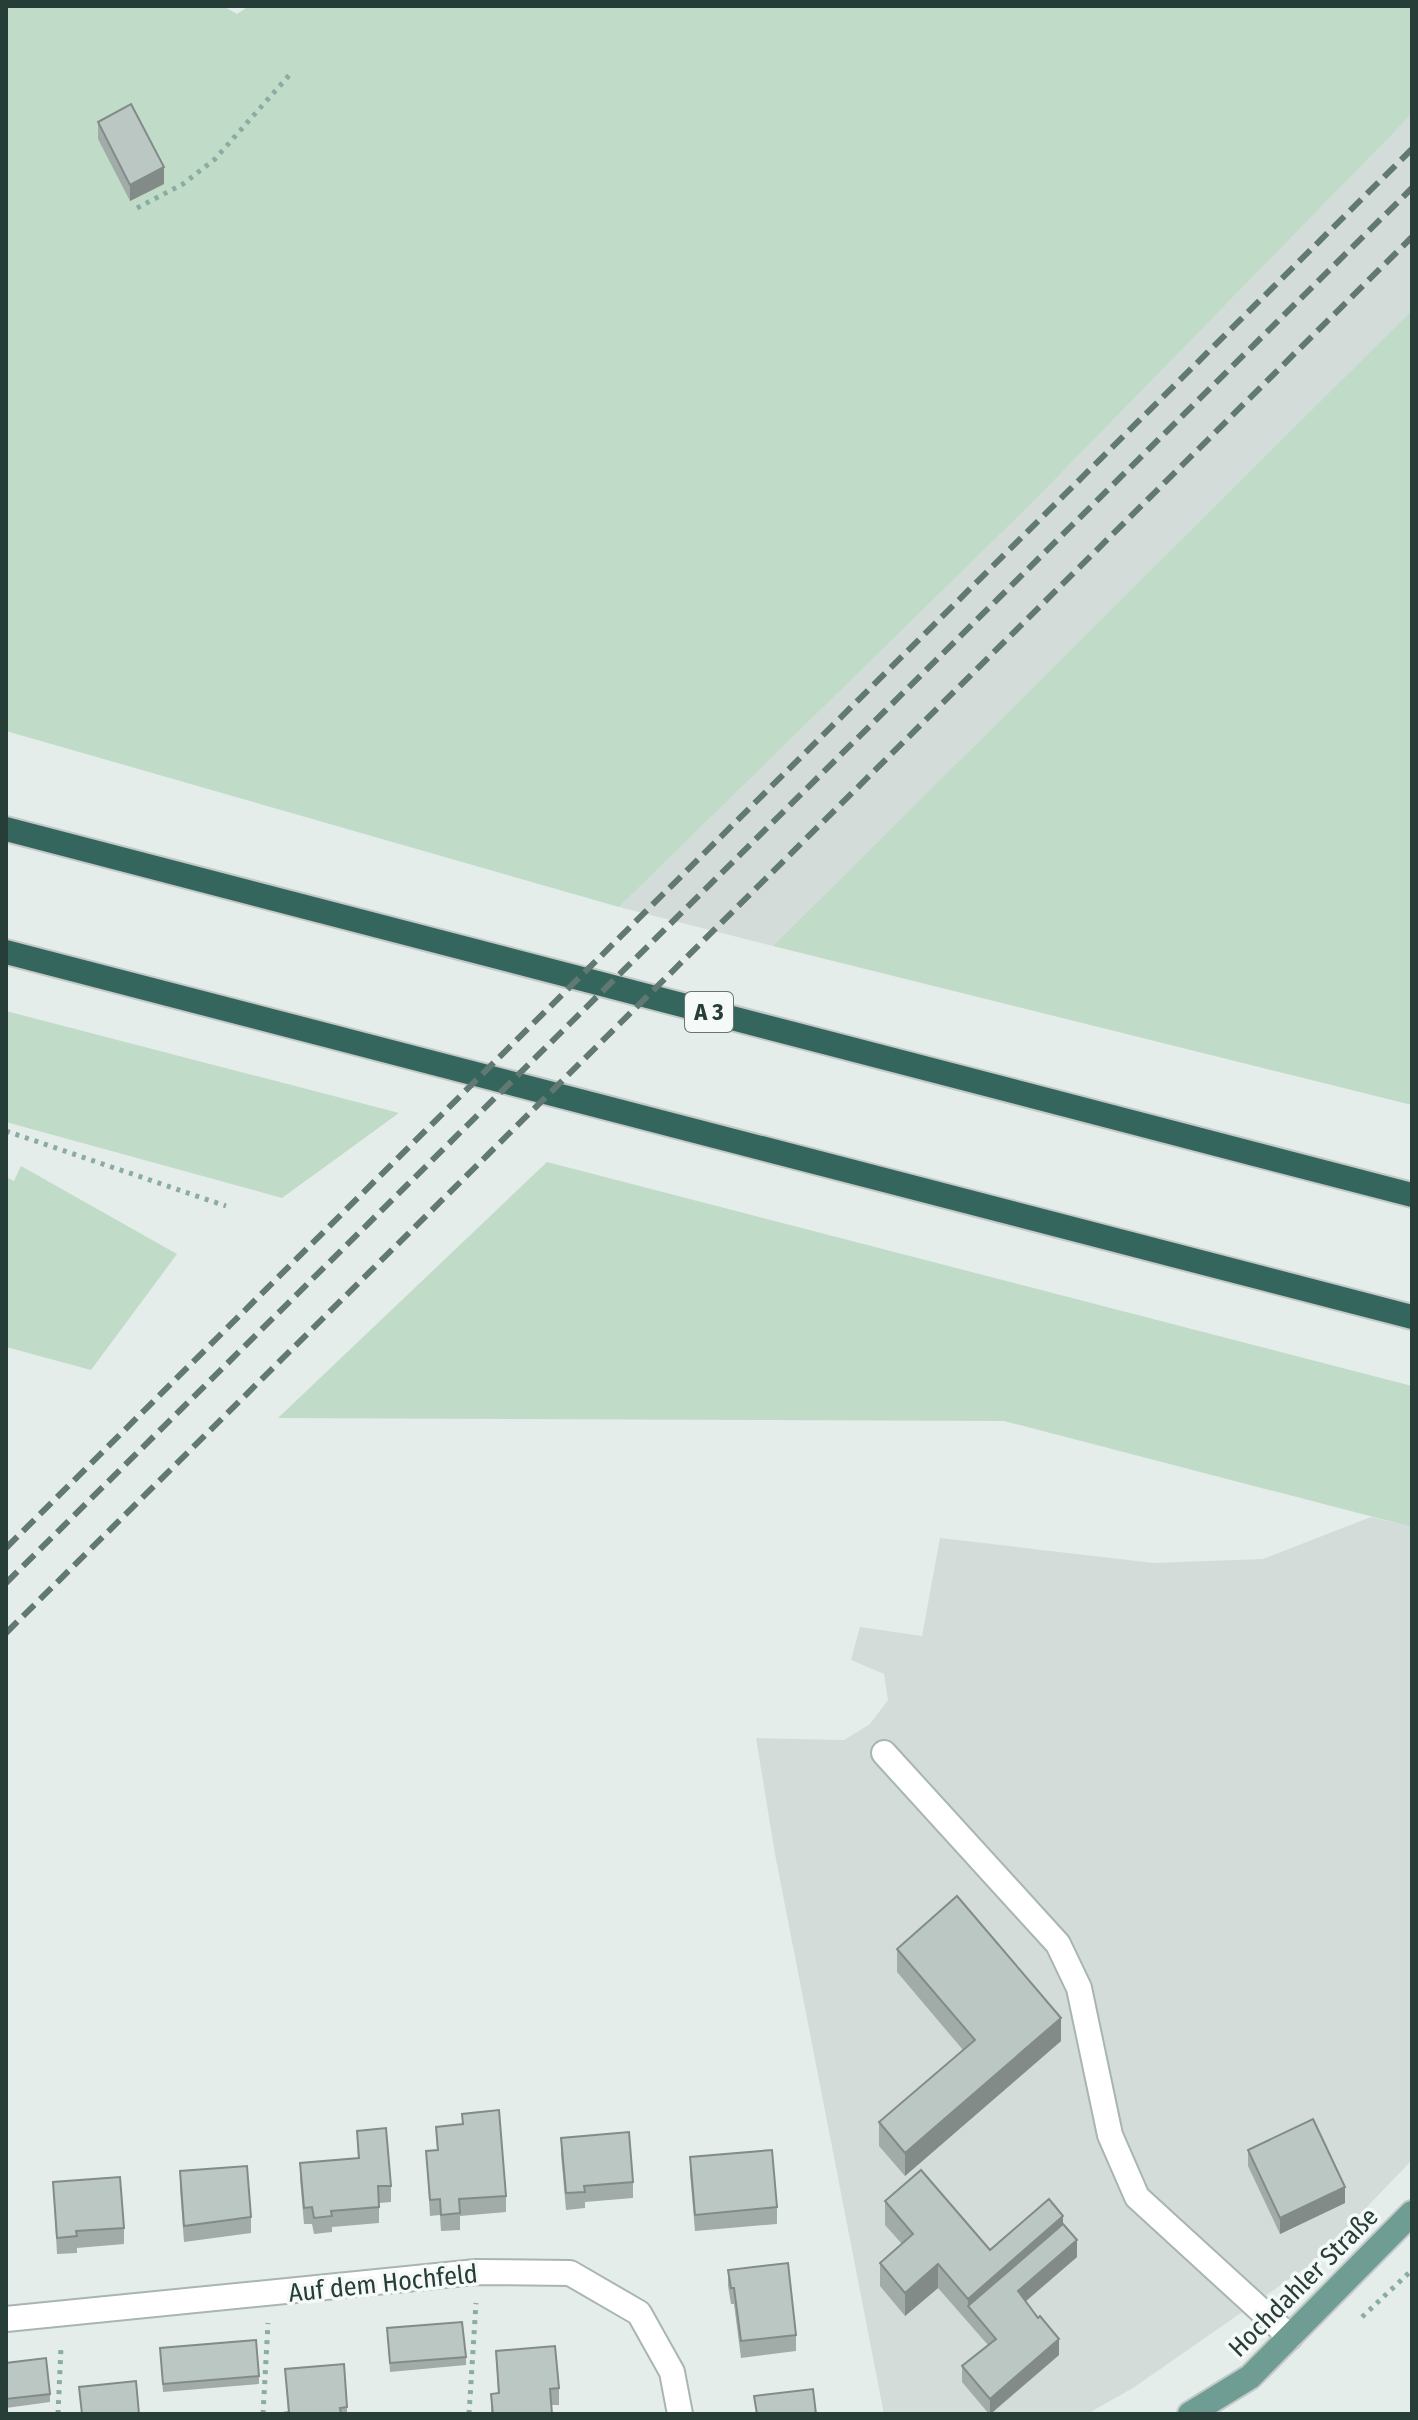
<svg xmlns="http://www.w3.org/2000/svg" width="1418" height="2420" font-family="'Fira Sans Condensed',sans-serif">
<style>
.built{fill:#d3dcd9}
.green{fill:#c1dbc9}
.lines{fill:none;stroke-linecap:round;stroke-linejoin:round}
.minor-casing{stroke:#a8b5b1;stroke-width:28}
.major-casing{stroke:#c2c9c7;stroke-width:28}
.highway-casing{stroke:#c2c9c7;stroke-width:28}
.path{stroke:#89ada3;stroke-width:5;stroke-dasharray:4 6;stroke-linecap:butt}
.minor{stroke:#fff;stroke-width:24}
.major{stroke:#6f9d94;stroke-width:24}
.highway{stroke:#35665e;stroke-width:24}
.rail{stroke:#617873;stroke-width:6;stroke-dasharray:16 8;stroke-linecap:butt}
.wall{fill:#a1aba8}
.shaded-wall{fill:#838b88}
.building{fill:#bbc7c3;stroke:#838b88;stroke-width:2}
.labels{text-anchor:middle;stroke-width:7;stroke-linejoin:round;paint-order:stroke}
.shield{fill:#f5f9f8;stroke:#647572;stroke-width:2}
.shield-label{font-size:24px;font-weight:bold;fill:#263d38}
.street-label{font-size:26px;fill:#263d38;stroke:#f5f9f8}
</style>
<rect width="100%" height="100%" fill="#e5edea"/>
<!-- built -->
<g class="built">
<path d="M1412 114V310L773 946 619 907 1035 500Z"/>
<path d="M1371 1517 1412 1527V2160L1314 2262 1133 2388 1087 2414H884L775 1854 756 1738 844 1740 870 1724 888 1700 884 1674 851 1660 860 1627 922 1636 940 1538 1154 1563 1263 1559Z"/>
</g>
<!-- green -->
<g class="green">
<path d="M6 6H223L237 14 249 6H1412V114L1035 500 619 907 6 731Z"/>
<path d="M1412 310V1105L773 946Z"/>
<path d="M6 1011 399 1113 282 1198 6 1122Z"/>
<path d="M547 1162 1412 1386V1527L1004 1421 278 1418Z"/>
<path d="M21 1166 177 1254 91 1370 6 1347V1177L14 1181Z"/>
</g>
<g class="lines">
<!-- minor casing -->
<g class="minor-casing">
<g id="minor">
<path d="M884 1753 1058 1944 1079 1988 1110 2135 1137 2197 1290 2337"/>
<path d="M6 2319 476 2272 570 2273 639 2313 672 2372 680 2414"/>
</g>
</g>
<!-- major casing -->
<g class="major-casing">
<path id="major" d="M1190 2414 1250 2377 1412 2213"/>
</g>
<!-- highway casing -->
<g class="highway-casing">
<g id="highway">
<path d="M6 829 1412 1195"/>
<path d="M6 952 1412 1317"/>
</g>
</g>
<!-- path -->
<g class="path">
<path d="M137 208 183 184 215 159 292 72"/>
<path d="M6 1131 226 1206"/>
<path d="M1362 2317 1412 2270"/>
<path d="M58 2414 61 2347"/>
<path d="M263 2414 268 2323"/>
<path d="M469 2414 476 2303"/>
</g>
<!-- minor -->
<use href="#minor" class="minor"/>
<!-- major -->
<use href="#major" class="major"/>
<!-- highway -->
<use href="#highway" class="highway"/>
<!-- rail -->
<g class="rail">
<path d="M6 1548 1412 149"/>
<path d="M6 1583 1412 188"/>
<path d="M6 1633 1412 237"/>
</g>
</g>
<!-- wall -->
<g class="wall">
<path d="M98 122 164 184 130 201 98 139Z"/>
<path d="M897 1949 1061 2041 905 2176 879 2146V2122L963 2050 897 1972Z"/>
<path d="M462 2114 506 2196V2212L460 2216V2230L441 2231 440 2215 430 2216 426 2151 437 2150 436 2127 462 2124Z"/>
<path d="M357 2131 391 2186V2202L379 2203V2223L332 2227V2232L314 2234 312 2224H304L300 2179V2163L358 2158Z"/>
<path d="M561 2138 633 2182V2198L585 2202V2208L566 2210 561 2154Z"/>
<path d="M1248 2150 1345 2203 1280 2234 1248 2166Z"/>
<path d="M690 2157 777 2207V2224L695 2231 690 2173Z"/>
<path d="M180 2171 251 2217V2233L184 2242 180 2188Z"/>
<path d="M53 2182 124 2228V2244L77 2248V2253L57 2254Z"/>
<path d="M885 2201 990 2250 1063 2224 1077 2257 1025 2301 1059 2355 991 2414H989L962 2382V2366L988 2345 938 2288 905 2316 880 2286V2263L902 2244 885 2225Z"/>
<path d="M728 2270 796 2335V2351L741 2358 734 2304H731L728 2286Z"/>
<path d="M387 2328 466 2357V2365L390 2372Z"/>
<path d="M160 2348 259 2376V2384L163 2392Z"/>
<path d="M496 2351 559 2388V2405H551L552 2414H491V2394H498Z"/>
<path d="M6 2363 50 2394V2402L6 2408Z"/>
<path d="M285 2369 347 2407V2414H282L288 2412Z"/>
</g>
<!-- shaded-wall -->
<g class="shaded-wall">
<path d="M164 167V184L130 201V185Z"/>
<path d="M1061 2018V2041L905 2176V2153Z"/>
<path d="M1345 2187V2203L1280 2234V2218Z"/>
<path d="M1063 2216V2240L968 2306V2299Z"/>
<path d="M1077 2240V2257L1018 2308V2291Z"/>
<path d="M938 2264V2288L905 2316V2293Z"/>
<path d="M1059 2339V2355L990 2414V2399Z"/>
</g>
<!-- building -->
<g class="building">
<path d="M131 104 164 167 130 185 98 122Z"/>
<path d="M957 1896 1061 2018 905 2153 879 2122 975 2040 897 1949Z"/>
<path d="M499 2110 506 2196 459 2199 460 2213 441 2215 440 2199 430 2200 426 2151 438 2150 436 2127 463 2124 462 2114Z"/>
<path d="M1313 2119 1345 2187 1280 2218 1248 2150Z"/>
<path d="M386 2128 391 2186H378L379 2207 331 2211 332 2216 314 2218 312 2207 304 2208 300 2163 359 2158 357 2131Z"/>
<path d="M629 2132 633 2182 584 2186 585 2192 566 2193 561 2138Z"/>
<path d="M772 2150 777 2207 695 2215 690 2157Z"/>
<path d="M247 2166 251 2217 184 2226 180 2171Z"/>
<path d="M921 2170 990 2250 1049 2199 1063 2216 968 2299 938 2264 905 2293 880 2263 913 2234 885 2201Z"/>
<path d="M120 2177 124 2228 76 2231 77 2236 57 2238 53 2182Z"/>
<path d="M1063 2224 1077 2240 1018 2291 1038 2318 1040 2316 1059 2339 990 2399 962 2366 996 2339 968 2306Z"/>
<path d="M788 2263 796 2335 741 2341 734 2288H731L728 2270Z"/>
<path d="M462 2322 466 2357 390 2363 387 2328Z"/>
<path d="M256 2340 259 2376 163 2384 160 2348Z"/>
<path d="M555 2346 559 2388 550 2389 552 2414H493L491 2394 499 2393 496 2351Z"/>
<path d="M46 2358 50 2394 6 2399V2363Z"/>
<path d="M344 2364 347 2407 340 2408 341 2414H282V2413L289 2412 285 2369Z"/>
<path d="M136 2381 139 2414H82L79 2387Z"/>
<path d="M813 2389 816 2414H757L754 2396Z"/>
</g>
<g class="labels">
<!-- shield labels -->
<rect class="shield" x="685" y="992" width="48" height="40" rx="6"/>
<g class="shield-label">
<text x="709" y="1020">A 3</text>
</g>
<!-- street labels -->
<g class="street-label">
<text transform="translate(1303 2282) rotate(-45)" y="9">Hochdahler Straße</text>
<text transform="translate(383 2283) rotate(-6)" y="9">Auf dem Hochfeld</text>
</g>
</g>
<!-- border -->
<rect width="1418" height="2420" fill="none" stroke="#263d38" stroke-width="16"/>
</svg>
